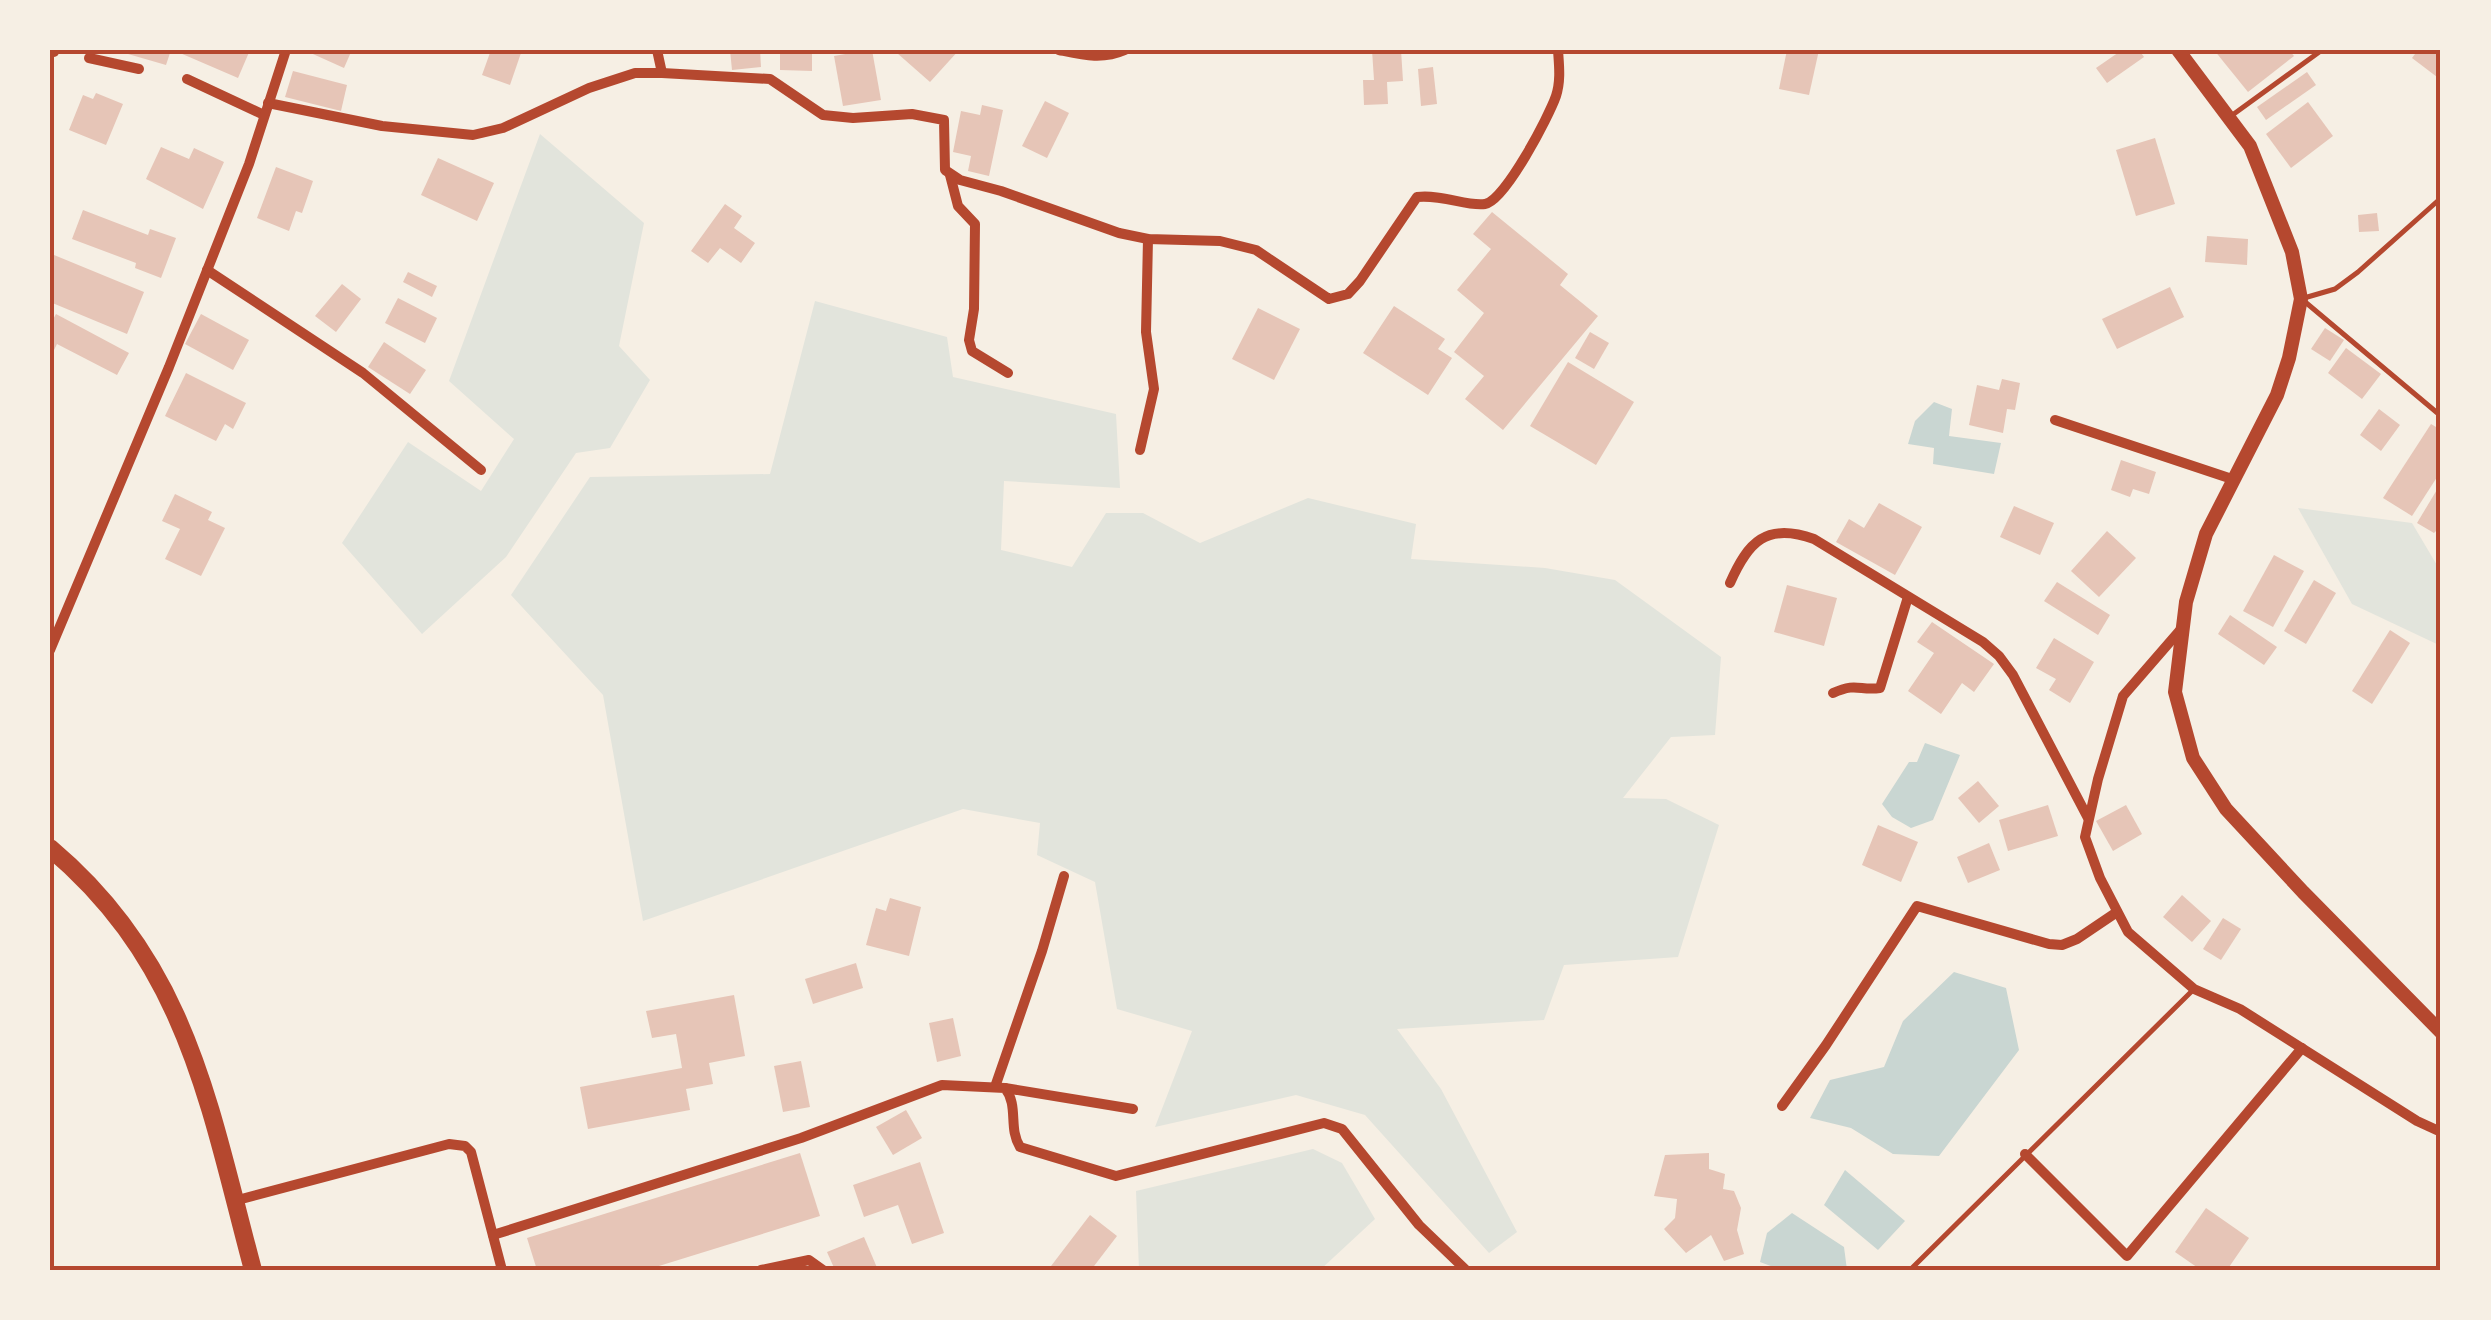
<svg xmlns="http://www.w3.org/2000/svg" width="2491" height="1320" font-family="Commissioner,sans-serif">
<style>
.green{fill:#e2e4dc}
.water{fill:#c9d6d2}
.building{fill:#e6c5b7}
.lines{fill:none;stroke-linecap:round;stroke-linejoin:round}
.service{stroke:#b5482f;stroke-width:5}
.minor{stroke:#b5482f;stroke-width:10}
.tertiary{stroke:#b5482f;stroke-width:14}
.trunk{stroke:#b5482f;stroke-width:18}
.neatline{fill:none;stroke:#b5482f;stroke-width:4}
</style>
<rect width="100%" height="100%" fill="#f6efe4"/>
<!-- green -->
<g class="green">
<path d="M540 134 644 223 619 346 650 380 610 448 576 453 506 557 422 634 342 543 408 442 481 491 514 439 449 381Z"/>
<path d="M815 301 947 337 953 377 1116 414 1120 488 1004 481 1001 550 1072 567 1106 513H1143L1200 543 1308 498 1416 524 1411 559 1545 568 1615 580 1721 657 1715 735 1671 737 1623 798 1666 799 1719 825 1678 957 1564 965 1544 1020 1397 1029 1441 1089 1517 1232 1489 1253 1365 1115 1296 1095 1155 1127 1192 1031 1117 1009 1095 882 1037 855 1040 823 963 809 643 921 603 695 511 595 590 477 770 474Z"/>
<path d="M2298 508 2412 523 2441 572V646L2352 604Z"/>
<path d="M1313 1149 1342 1163 1375 1219 1320 1270H1139L1136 1191Z"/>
</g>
<!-- water -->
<g class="water">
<path d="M1934 402 1952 409 1949 436 2001 443 1994 474 1933 464 1934 448 1908 444 1915 421Z"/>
<path d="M1925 743 1960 755 1933 820 1911 828 1892 817 1882 804 1909 762H1917Z"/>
<path d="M1954 972 2006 988 2019 1050 1939 1156 1893 1154 1851 1128 1810 1118 1830 1080 1884 1067 1903 1021Z"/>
<path d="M1845 1170 1905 1221 1878 1250 1824 1205Z"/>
<path d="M1792 1213 1844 1247 1847 1270H1781L1760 1262 1767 1233Z"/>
</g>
<!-- building -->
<g class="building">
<path d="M129 50H171L166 65 128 54Z"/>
<path d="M181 50H250L238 78 180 53Z"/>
<path d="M304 50H347L351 52 344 68Z"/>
<path d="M491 50H522L510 85 482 75Z"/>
<path d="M730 50H760L761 67 732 70Z"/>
<path d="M780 50H812V71L780 70Z"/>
<path d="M868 50H872L881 100 843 106 834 56Z"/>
<path d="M900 50H959L930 82 897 53Z"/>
<path d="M1372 50H1401L1403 81 1387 82 1388 104 1364 105 1363 80H1374Z"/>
<path d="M1787 50H1819L1809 95 1779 89Z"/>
<path d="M2122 50H2139L2144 57 2107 83 2096 68Z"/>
<path d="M2214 50H2289L2294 56 2248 92Z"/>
<path d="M2418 50H2441V80L2412 58Z"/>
<path d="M1433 67 1437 104 1421 106 1418 69Z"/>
<path d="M293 71 347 85 341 111 285 97Z"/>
<path d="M2307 72 2316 85 2266 120 2257 107Z"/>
<path d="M96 93 123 104 106 145 69 130 83 95 93 99Z"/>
<path d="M1045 101 1069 113 1047 158 1022 146Z"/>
<path d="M2308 102 2333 136 2291 168 2266 134Z"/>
<path d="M982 105 1003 110 989 176 968 171 971 156 953 152 961 111 980 115Z"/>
<path d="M2155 138 2175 204 2136 216 2116 150Z"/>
<path d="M161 147 189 159 194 148 224 162 203 209 146 179Z"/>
<path d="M438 158 494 183 477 221 421 195Z"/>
<path d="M276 167 313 181 302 213 296 211 289 231 257 218Z"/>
<path d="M725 204 742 216 734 228 755 243 741 263 720 248 708 263 691 251Z"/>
<path d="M83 210 148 235 150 229 176 238 161 278 135 268 136 263 72 239Z"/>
<path d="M1492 212 1568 274 1560 285 1598 316 1503 430 1465 399 1484 376 1454 352 1484 313 1457 290 1491 249 1473 234Z"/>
<path d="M2377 213 2379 231 2359 232 2358 215Z"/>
<path d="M2207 236 2248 239 2247 265 2205 262Z"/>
<path d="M54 255 144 292 127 334 50 302V264Z"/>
<path d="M408 272 437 286 432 297 403 282Z"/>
<path d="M342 284 361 299 336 332 315 316Z"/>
<path d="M2170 287 2184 317 2117 349 2102 319Z"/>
<path d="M398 298 437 318 425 343 385 323Z"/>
<path d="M1394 306 1445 339 1438 349 1452 358 1428 395 1363 353Z"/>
<path d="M1258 308 1300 329 1274 380 1232 359Z"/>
<path d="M56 314 129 353 117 375 57 344 54 350 50 348V325Z"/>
<path d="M201 314 249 340 233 370 185 344Z"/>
<path d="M2325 328 2344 340 2330 361 2311 349Z"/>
<path d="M1590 332 1609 343 1594 369 1575 358Z"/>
<path d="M384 342 426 370 410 394 368 367Z"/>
<path d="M2346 348 2381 374 2362 399 2328 373Z"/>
<path d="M1568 362 1634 402 1596 465 1530 426Z"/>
<path d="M186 373 246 403 233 429 225 424 216 441 165 416Z"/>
<path d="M2002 379 2020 383 2015 410 2007 409 2003 433 1969 425 1977 385 1999 390Z"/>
<path d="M2379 409 2400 425 2381 451 2360 435Z"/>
<path d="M2431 424 2441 430V471L2412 516 2383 498Z"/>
<path d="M2121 460 2156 472 2149 494 2133 489 2130 497 2111 490Z"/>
<path d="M2441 483V526L2434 533 2417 523Z"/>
<path d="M175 494 212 512 208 520 225 528 201 576 165 559 180 529 162 521Z"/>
<path d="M1879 503 1922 527 1895 575 1836 542 1849 519 1864 528Z"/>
<path d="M2014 506 2054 523 2040 555 2000 537Z"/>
<path d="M2107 531 2136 558 2099 597 2071 571Z"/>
<path d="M2274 555 2304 571 2273 627 2243 611Z"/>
<path d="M2314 580 2336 593 2306 644 2284 631Z"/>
<path d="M2057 582 2110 615 2098 635 2044 601Z"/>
<path d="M1787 585 1837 598 1824 646 1774 632Z"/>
<path d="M2230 615 2277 647 2264 665 2218 634Z"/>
<path d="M1932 622 1994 664 1974 692 1962 683 1941 714 1908 691 1934 653 1917 642Z"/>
<path d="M2390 630 2410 643 2372 704 2352 691Z"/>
<path d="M2054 638 2094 662 2070 703 2049 690 2056 679 2036 668Z"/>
<path d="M1978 781 1999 806 1979 823 1958 798Z"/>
<path d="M2048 805 2058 836 2008 851 1999 820Z"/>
<path d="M2126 805 2142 834 2113 851 2096 821Z"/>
<path d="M1878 825 1918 842 1901 882 1862 865Z"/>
<path d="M1989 843 2000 870 1968 883 1957 857Z"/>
<path d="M2182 895 2211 921 2192 942 2163 917Z"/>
<path d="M890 898 921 907 909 956 866 945 876 908 886 911Z"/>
<path d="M2223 918 2241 929 2221 960 2203 949Z"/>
<path d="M856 963 863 988 813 1004 805 979Z"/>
<path d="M734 995 745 1056 709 1063 713 1084 686 1089 690 1110 588 1129 580 1087 682 1068 676 1034 652 1038 646 1011Z"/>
<path d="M953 1018 961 1056 937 1062 929 1023Z"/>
<path d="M801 1061 810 1107 783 1112 774 1066Z"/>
<path d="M906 1110 922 1138 893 1155 876 1127Z"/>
<path d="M800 1153 820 1216 646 1270H537L527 1238Z"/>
<path d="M1709 1153V1169L1725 1174 1723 1189 1734 1191 1741 1208 1737 1230 1744 1254 1724 1261 1711 1235 1686 1253 1664 1229 1675 1218 1677 1199 1654 1196 1665 1155Z"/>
<path d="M920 1162 944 1233 912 1244 898 1205 864 1217 853 1185Z"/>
<path d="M2206 1208 2249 1238 2227 1270H2201L2175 1252Z"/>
<path d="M1090 1215 1117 1236 1091 1270H1048Z"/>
<path d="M864 1237 878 1270H835L827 1252Z"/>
</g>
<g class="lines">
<!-- service -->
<g class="service">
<path d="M2231 116 2322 50"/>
<path d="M2304 298 2335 289 2358 272 2441 198"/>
<path d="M2304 301 2441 416"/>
<path d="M1910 1270 2194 989"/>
</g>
<!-- minor -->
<g class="minor">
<path d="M657 50 662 73"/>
<path d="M1059 50C1083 55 1102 60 1125 50"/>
<path d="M50 52H54"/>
<path d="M89 58 139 69"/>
<path d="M187 79 264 115"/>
<path d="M268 103 382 126 473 135 503 128 589 88 635 73H662L770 79 823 115 853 118 912 114 944 120 945 170 960 180 1001 191 1119 233 1148 239 1220 241 1256 250 1329 299 1348 294 1360 281 1417 197C1442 194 1468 207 1485 204 1505 201 1549 116 1556 96 1561 81 1559 65 1558 50"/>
<path d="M950 175 958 206 975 224 974 309 969 340 972 351 1008 373"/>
<path d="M207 270 363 373 481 470"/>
<path d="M2055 420 2235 480"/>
<path d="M1140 450 1154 389 1146 332 1148 239"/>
<path d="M1730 583C1748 542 1766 522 1814 539L1983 642 1999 656 2013 675 2088 818"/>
<path d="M2182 628 2123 696 2098 779 2085 837 2100 878 2128 932 2194 989 2240 1009 2417 1121 2441 1132"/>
<path d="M50 650 169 367 249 164 286 50"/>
<path d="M1833 693C1857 682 1859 691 1880 688L1908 597"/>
<path d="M995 1087 1042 951 1064 876"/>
<path d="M1005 1088 1133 1109"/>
<path d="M1782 1106 1826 1045 1917 906 2049 944 2062 945 2077 939 2117 912"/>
<path d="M2025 1154 2127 1256 2302 1048"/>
<path d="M234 1201 449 1144 465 1146 471 1152 502 1270"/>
<path d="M493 1235 801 1138 942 1085 1005 1088C1019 1106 1008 1128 1020 1147L1116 1176 1324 1123 1342 1129 1419 1225 1466 1270"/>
<path d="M761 1270 809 1260 823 1270"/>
</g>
<!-- tertiary -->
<path class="tertiary" d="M2178 50 2250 146 2292 252 2301 299 2289 358 2277 395 2206 534 2186 602 2175 692 2193 758 2226 809 2303 892 2441 1032"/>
<!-- trunk -->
<path class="trunk" d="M50 848C188 964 209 1106 253 1270"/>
</g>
<!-- border -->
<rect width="2491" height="1320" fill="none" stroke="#f6efe4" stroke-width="105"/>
<rect x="52" y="52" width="2386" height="1216" class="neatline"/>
</svg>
